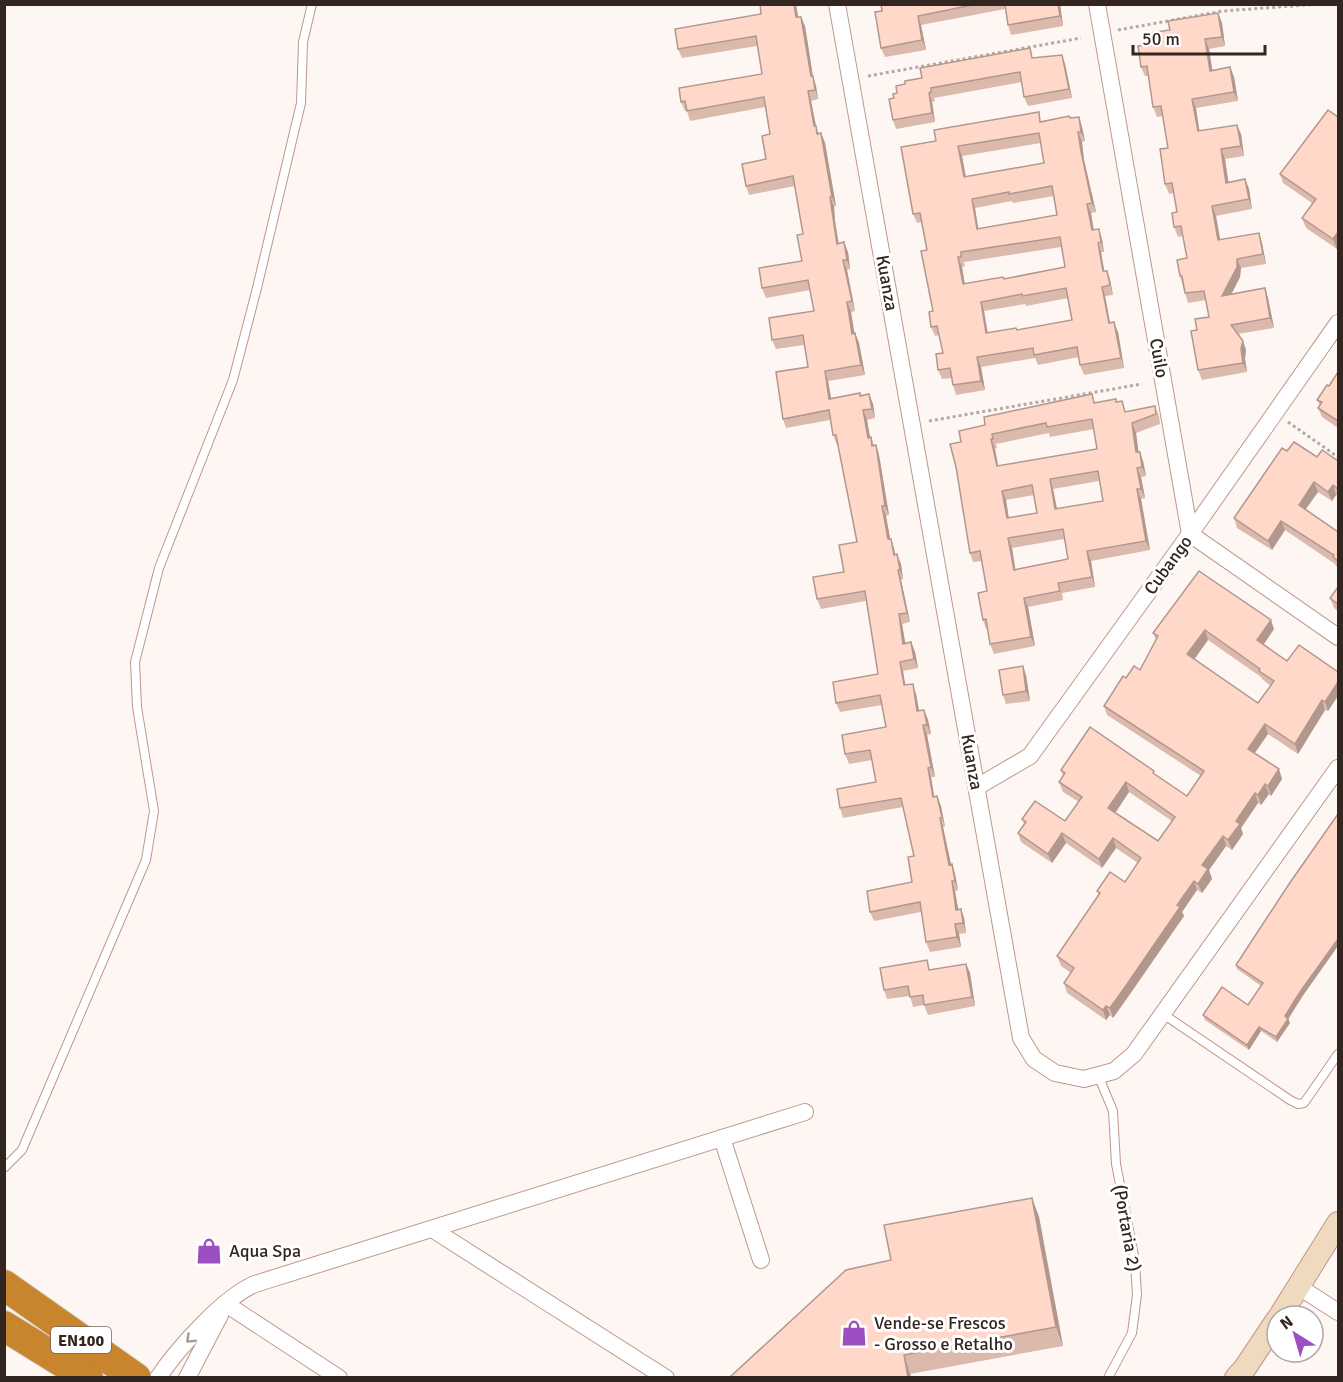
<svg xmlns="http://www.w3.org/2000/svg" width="1343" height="1382" font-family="Signika,sans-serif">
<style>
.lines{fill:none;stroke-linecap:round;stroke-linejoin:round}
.lane-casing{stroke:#bd988a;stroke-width:10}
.street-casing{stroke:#bd988a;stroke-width:18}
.secondary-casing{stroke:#bd988a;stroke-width:24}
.highway-casing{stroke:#d6d3d2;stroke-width:32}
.path{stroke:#b4aaa5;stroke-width:3;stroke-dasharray:3 3;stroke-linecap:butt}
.lane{stroke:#fff;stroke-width:8}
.street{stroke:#fff;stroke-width:16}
.secondary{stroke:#efdac0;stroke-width:22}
.highway{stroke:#c9852e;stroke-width:30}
.wall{fill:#dbbaad;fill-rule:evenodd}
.shaded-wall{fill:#b2978d}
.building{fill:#ffd8c9;stroke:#b2978d;stroke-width:1.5;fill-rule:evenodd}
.oneway{stroke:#a39d9a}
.labels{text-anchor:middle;stroke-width:6;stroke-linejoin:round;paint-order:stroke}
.shield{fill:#fff;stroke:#706662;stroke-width:1.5}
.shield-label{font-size:16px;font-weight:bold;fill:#33251f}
.street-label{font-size:18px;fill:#33251f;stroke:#fff}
.poi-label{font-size:18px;fill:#33251f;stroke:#fff;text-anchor:start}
</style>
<rect width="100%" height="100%" fill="#fef6f3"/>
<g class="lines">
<!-- lane casing -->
<g class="lane-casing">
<g id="lane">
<path d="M1163 1014 1290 1100 1298 1104 1304 1103 1338 1054"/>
<path d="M1098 1075 1113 1111 1116 1164 1135 1261 1137 1295 1132 1333 1108 1378"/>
<path d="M4 1168 22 1150 146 860 154 811 137 707 135 662 159 568 233 380 257 288 301 103 303 42 312 4"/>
</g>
</g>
<!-- street casing -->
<g class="street-casing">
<g id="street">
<path d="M837 4 1021 1038 1034 1059 1055 1073 1084 1079 1114 1071 1134 1054 1338 768"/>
<path d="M1097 4 1190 534 1338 637"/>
<path d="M977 787 1030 756 1190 534 1338 323"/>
<path d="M722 1138 761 1260"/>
<path d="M432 1229 666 1378"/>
<path d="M1299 1287 1338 1312"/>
<path d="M226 1304 339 1378"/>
<path d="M158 1378C177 1349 224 1297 255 1284L805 1112"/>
<path d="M187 1378 220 1315"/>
</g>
</g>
<!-- secondary casing -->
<g class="secondary-casing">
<g id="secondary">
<path d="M1280 1316 1338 1223"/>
<path d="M1236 1378 1245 1368 1277 1320"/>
</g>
</g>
<!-- highway casing -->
<g class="highway-casing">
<g id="highway">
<path d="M4 1285 136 1378"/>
<path d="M4 1326 88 1378"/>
</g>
</g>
<!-- path -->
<g class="path">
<path d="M1118 30 1223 11 1320 4"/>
<path d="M868 76 1081 38"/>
<path d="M929 421 1142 384"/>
<path d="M1288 422 1338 457"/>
</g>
<!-- lane -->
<use href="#lane" class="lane"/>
<!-- street -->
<use href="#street" class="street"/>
<!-- secondary -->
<use href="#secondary" class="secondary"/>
<!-- highway -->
<use href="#highway" class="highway"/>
</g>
<!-- wall -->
<g class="wall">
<path d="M881 4H1060L1063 26 1011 35 1008 25 1005 9 921 25 926 50 885 57 881 48 882 11Z"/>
<path d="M1218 13 1222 23 1225 46 1209 49 1212 70 1230 67 1234 77 1238 101 1196 108 1199 131 1241 134 1244 156 1225 159 1228 182 1245 179 1249 189 1252 209 1216 216 1220 240 1262 243 1266 264 1241 268 1240 277 1231 294 1265 288 1268 298 1274 328 1238 334 1243 341 1246 350 1245 359 1247 372 1202 380 1198 370 1197 330 1209 317 1206 300 1188 303 1180 276 1187 258 1183 236 1178 237 1174 227 1177 212 1174 193 1169 194 1165 184 1168 148 1163 116 1157 117 1153 107 1148 76H1145L1141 67 1145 45 1170 30Z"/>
<path d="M761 14 798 17 805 26 813 77 816 86 818 99 811 101 816 126 819 134 821 133 825 143 836 206 834 207 835 221 839 244 848 252 850 269 847 270 855 311 851 312 854 333H855L859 343 865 375 828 381 831 398 869 394 873 404 875 418 867 420 870 438 871 437 874 445H876L879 455 889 515 886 516 890 539 894 548 895 555 901 564 903 579 901 580 910 622 902 624 905 643 911 642 915 652 918 668 903 671 905 685 916 694 919 711 924 710 928 720 931 734 927 735 935 777H931L934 797 941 806 945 827H943L951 864H952L955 874 958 890 955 891 958 909H961L964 918 966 933 959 934 961 947 930 952 926 942 921 912 874 921 870 912 912 882 914 856 903 807 843 818 840 808 876 782 872 760 849 764 845 754 886 727 882 705 840 712 836 703 878 674 866 601 821 609 817 599 844 572 857 542 838 444 837 445 833 435 830 420 786 428 783 419 808 367 804 345 776 349 772 340 814 311 810 290 766 298 762 288 802 261 803 234 795 186 749 195 746 186 766 159 770 134 765 107 690 121 687 111H685L681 102 762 74 757 46 682 58 678 49Z"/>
<path d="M1034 58 1065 64 1072 98 1028 106 1024 97 1022 82 934 98 935 101 932 102 935 122 896 129 893 120 894 98Z"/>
<path d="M1079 117 1082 127 1085 141 1082 142 1084 160 1096 212 1091 213 1094 230 1102 239 1104 252H1101L1104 271H1107L1110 280 1113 295 1105 296 1110 323 1118 332 1124 368 1084 375 1080 365 1079 357 1038 365 1035 358 981 367 985 390 956 395 953 385 952 378 942 379 938 370 943 353 939 335 935 336 931 327 933 311 927 250 922 222 917 223 913 214 901 147 1042 121ZM1041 143 1044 163 966 176 962 156ZM1054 196 1057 215 978 229 975 208 1012 201 1013 203ZM1061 247 1065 267 1004 279 965 284 962 267 965 266 964 262ZM1068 298 1072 320 1017 330 988 333 984 311 1025 304 1026 306Z"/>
<path d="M1338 117 1337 249 1306 228 1302 218 1312 203 1283 183 1280 174Z"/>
<path d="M1338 372V428L1322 417 1318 408 1320 406 1317 400 1329 386Z"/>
<path d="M1092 394 1095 403 1117 402 1126 412 1155 406 1159 416 1160 424 1136 433 1138 452 1143 461 1146 476 1141 477 1145 498 1141 499 1150 550 1091 561 1095 587 1062 593 1063 600 1028 607 1035 646 994 654 990 644 988 629H986L983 620 987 591 982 561 973 562 970 553 961 442 985 425ZM1094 429 1097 449 998 466 995 449 997 448 996 444 1049 433 1050 437ZM1099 481 1103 501 1057 509 1053 489ZM1034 495 1037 513 1009 518 1006 500ZM1064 539 1068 559 1015 569 1012 548Z"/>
<path d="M1287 451 1338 461V496L1336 495 1332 501 1318 492 1306 509 1338 532V568L1336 566 1335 564 1285 530 1272 550 1237 528 1234 518Z"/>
<path d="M1199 571 1274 629 1263 645 1287 661 1338 672 1328 711 1325 710 1298 754 1268 734 1255 753 1282 779 1271 796 1269 794 1261 805 1258 803 1241 828 1243 834 1232 850 1226 846 1209 870 1212 879 1202 893 1197 890 1182 912 1184 916 1129 996 1113 1018 1110 1015 1106 1020 1067 993 1064 983 1071 973 1061 966 1057 956 1099 895 1097 891 1125 882 1138 863 1116 848 1102 868 1066 843 1052 863 1021 842 1018 833 1024 824 1022 819 1065 821 1079 802 1063 792 1059 782 1063 776 1061 770 1156 775 1187 796 1201 776 1107 715 1104 706 1126 678 1140 670 1156 640 1153 633ZM1208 640 1261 677 1263 680 1271 686 1258 703 1194 659ZM1129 792 1172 821 1158 841 1115 813Z"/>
<path d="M1338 587V611L1334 608 1330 598Z"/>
<path d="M1026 675 1030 701 1006 704 1003 695Z"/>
<path d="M966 964 970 973 975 1006 928 1015 924 1005 913 1007 910 996 887 999 884 990 930 970Z"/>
<path d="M1236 965 1302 997 1288 1018 1290 1023 1277 1042 1261 1031 1249 1050 1205 1020 1203 1015 1248 1005 1261 986 1237 969Z"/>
<path d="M1032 1198 1039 1217 1063 1346 910 1374 911 1377H730L891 1260Z"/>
</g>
<!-- shaded-wall -->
<g class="shaded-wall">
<path d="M794 4H796L800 27 796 17Z"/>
<path d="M1058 4H1060L1063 26 1060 16Z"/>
<path d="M1218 13 1222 23 1225 46 1222 37Z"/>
<path d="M918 16 921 25 926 50 922 40Z"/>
<path d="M801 17 805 26 813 77 816 86 818 99 811 76Z"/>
<path d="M1205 39 1209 49 1214 80 1210 71Z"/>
<path d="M1062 55 1065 64 1072 98 1069 89Z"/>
<path d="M1230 67 1234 77 1238 101 1234 92Z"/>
<path d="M808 91 811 101 818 136 814 126Z"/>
<path d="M929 93 932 102 935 122 932 113Z"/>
<path d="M1192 99 1196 108 1201 141 1198 131Z"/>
<path d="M1079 117 1082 127 1085 141 1081 132Z"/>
<path d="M1237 125 1241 134 1244 156 1241 146Z"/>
<path d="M1078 132 1082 142 1084 160 1096 212 1092 203 1081 151Z"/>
<path d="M821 133 825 143 836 206 832 197Z"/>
<path d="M958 146 962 156 967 186 964 177Z"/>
<path d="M1221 149 1225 159 1230 192 1226 183Z"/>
<path d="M1245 179 1249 189 1252 209 1249 199Z"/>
<path d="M830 197 834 207 835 221 840 254 837 244 832 211Z"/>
<path d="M972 199 975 208 980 239 977 229Z"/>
<path d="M1087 204 1091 213 1095 240 1092 230Z"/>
<path d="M1212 206 1216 216 1222 250 1218 240Z"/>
<path d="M1099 229 1102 239 1104 252 1101 242Z"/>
<path d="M1338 232V246L1337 249 1333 239Z"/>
<path d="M1259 233 1262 243 1266 264 1263 254Z"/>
<path d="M844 242 848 252 850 269 847 260Z"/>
<path d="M1098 243 1101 252 1106 281 1103 271Z"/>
<path d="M958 257 962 267 966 293 963 284Z"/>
<path d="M1237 259 1241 268 1240 277 1226 305 1222 296Z"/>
<path d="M843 260 847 270 855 311 852 301Z"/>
<path d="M1107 271 1110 280 1113 295 1110 285Z"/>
<path d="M1102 287 1105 296 1112 333 1109 323Z"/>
<path d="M1265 288 1268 298 1274 328 1270 318Z"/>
<path d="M847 302 851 312 856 343 852 334Z"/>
<path d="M981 302 984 311 989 343 986 333Z"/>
<path d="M1114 322 1118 332 1124 368 1121 358Z"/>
<path d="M855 333 859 343 865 375 861 365Z"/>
<path d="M1243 341 1246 350 1245 359 1247 372 1243 363 1241 349Z"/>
<path d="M977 357 981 367 985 390 981 381Z"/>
<path d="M825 371 828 381 833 408 829 399Z"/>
<path d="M869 394 873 404 875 418 872 409Z"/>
<path d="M863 410 867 420 872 448 868 438Z"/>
<path d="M1132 423 1136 433 1140 462 1136 452Z"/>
<path d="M991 439 995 449 1000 476 997 466Z"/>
<path d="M876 445 879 455 889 515 885 506Z"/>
<path d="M1140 452 1143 461 1146 476 1142 467Z"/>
<path d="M1137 468 1141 477 1145 498 1141 489Z"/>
<path d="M1050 479 1053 489 1059 519 1055 509Z"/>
<path d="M1314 482 1318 492 1302 514 1299 505Z"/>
<path d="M1333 485 1336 495 1332 501 1328 492Z"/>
<path d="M1137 489 1141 499 1150 550 1146 541Z"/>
<path d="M1002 491 1006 500 1010 527 1007 518Z"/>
<path d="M882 506 886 516 892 549 888 539Z"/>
<path d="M1281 521 1285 530 1272 550 1268 541Z"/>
<path d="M1008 538 1012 548 1017 579 1014 570Z"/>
<path d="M891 539 894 548 897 564 894 555Z"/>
<path d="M1087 551 1091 561 1095 587 1092 577Z"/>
<path d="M897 554 901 564 903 579 900 570Z"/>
<path d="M898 570 901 580 910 622 907 613Z"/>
<path d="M1024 598 1028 607 1035 646 1031 637Z"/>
<path d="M899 614 902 624 907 653 903 644Z"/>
<path d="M1271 620 1274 629 1260 650 1257 640Z"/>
<path d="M1205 630 1208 640 1191 664 1187 654Z"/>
<path d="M911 642 915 652 918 668 914 659Z"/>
<path d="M900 662 903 671 907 695 904 685Z"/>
<path d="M1023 666 1026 675 1030 701 1026 691Z"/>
<path d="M1338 682V696L1328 711 1325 702Z"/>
<path d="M913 684 916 694 921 721 917 711Z"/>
<path d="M1322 700 1325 710 1298 754 1295 744Z"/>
<path d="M924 710 928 720 931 734 927 725Z"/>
<path d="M1265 724 1268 734 1251 758 1248 749Z"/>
<path d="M923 725 927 735 935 777 931 767Z"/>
<path d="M928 768 931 777 936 807 933 797Z"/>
<path d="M1279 769 1282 779 1271 796 1268 786Z"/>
<path d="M1126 782 1129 792 1112 818 1108 808Z"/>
<path d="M1265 784 1269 794 1261 805 1258 795Z"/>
<path d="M1255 793 1258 803 1241 828 1243 834 1232 850 1228 840 1236 821Z"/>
<path d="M937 796 941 806 945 827 942 817Z"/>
<path d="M940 818 943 827 953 874 949 865Z"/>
<path d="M1062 833 1066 843 1052 863 1048 854Z"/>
<path d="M1223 836 1226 846 1209 870 1212 879 1202 893 1198 884 1202 865Z"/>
<path d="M1113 838 1116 848 1102 868 1099 859Z"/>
<path d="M952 864 955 874 958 890 955 881Z"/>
<path d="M952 881 955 891 960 919 956 910Z"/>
<path d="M1194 881 1197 890 1182 912 1184 916 1113 1018 1110 1008Z"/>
<path d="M961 909 964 918 966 933 963 923Z"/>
<path d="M955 924 959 934 961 947 957 937Z"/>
<path d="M1338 939V946L1302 997 1287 1021 1285 1016 1300 992Z"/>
<path d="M966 964 970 973 975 1006 972 997Z"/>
<path d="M1106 1006 1110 1015 1106 1020 1103 1010Z"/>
<path d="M1288 1019 1290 1023 1277 1042 1276 1037Z"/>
<path d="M1259 1027 1261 1031 1249 1050 1247 1045Z"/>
<path d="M1032 1198 1039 1217 1063 1346 1056 1327Z"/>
<path d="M904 1355 910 1374 911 1377H908Z"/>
</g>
<!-- building -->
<g class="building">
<path d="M760 4H794L796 17H801L811 76H813L815 90 808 91 814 126H816L817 134 821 133 832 197H830L832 211 837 244 844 242 847 260H843L852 301 847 302 852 334 855 333 861 365 825 371 829 399 860 393V396L869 394 872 409 863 410 868 438 871 437 872 446 876 445 885 506H882L888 539H891L894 555 897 554 900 570H898L907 613 899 614 903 644 911 642 914 659 900 662 904 685 913 684 917 711 924 710 927 725H923L931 767 928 768 933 797 937 796 942 817 940 818 949 865 952 864 955 881H952L956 910 961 909 963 923 955 924 957 937 926 942 920 902 870 912 867 891 912 882 908 857 914 856 901 798 840 808 837 789 876 782 870 750 845 754 842 735 886 727 880 695 836 703 833 682 878 674 865 591 817 599 813 577 844 572 839 545 857 542 836 435H833L829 410 783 419 776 372 808 367 803 335 772 340 769 318 814 311 808 280 762 288 759 268 802 261 797 235 803 234 793 176 746 186 742 164 766 159 762 136 770 134 764 97 687 111 685 101 681 102 679 88 762 74 756 36 678 49 675 29 761 14Z"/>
<path d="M881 4H977L918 16 922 40 881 48 875 12 882 11Z"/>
<path d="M1005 4H1058L1060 16 1008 25Z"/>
<path d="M1218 13 1222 37 1205 39 1210 71 1230 67 1234 92 1192 99 1198 131 1237 125 1241 146 1221 149 1226 183 1245 179 1249 199 1212 206 1218 240 1259 233 1263 254 1237 259V267L1222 296 1265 288 1270 318 1231 325 1243 341 1241 349 1243 363 1198 370 1191 331 1197 330 1195 319 1209 317 1204 291 1185 293 1182 276H1180L1177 260 1187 258 1181 226 1174 227 1172 213 1177 212 1172 183 1165 184 1160 149 1168 148 1161 106 1153 107 1147 66 1141 67 1138 46 1145 45 1143 34 1170 30 1168 21Z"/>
<path d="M1030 48 1032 58 1062 55 1069 89 1024 97 1020 72 931 88V92L929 93 932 113 893 120 889 99 894 98 893 94 897 93 896 86 905 84V81L922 78 920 68Z"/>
<path d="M1328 110 1338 117V232L1333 239 1302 218 1316 199 1280 174Z"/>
<path d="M1039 112 1040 122 1069 116 1070 118 1079 117 1081 132H1078L1081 151 1092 203 1087 204 1092 230 1099 229 1101 242 1098 243 1103 271H1107L1110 285 1102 287 1109 323 1114 322 1121 358 1080 365 1077 347 1034 355 1033 348 977 357 981 381 953 385 950 368 938 370 936 354 943 353 937 326 931 327 929 312 933 311 921 251 927 250 920 213 913 214 901 147 936 141 934 130ZM1039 133 1044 163 964 177 958 146ZM1052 186 1057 215 977 229 972 199 1009 192V194ZM1060 237 1065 267 1004 279 1003 277 963 284 958 257H961V252ZM1066 288 1072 320 1017 330 1016 328 986 333 981 302 1022 294 1023 296Z"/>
<path d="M1338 372V421L1318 408 1322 402 1317 400 1327 385 1329 386Z"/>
<path d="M1092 394 1094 403 1116 399V402L1122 401 1125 412 1155 406 1156 414 1132 423 1136 452H1140L1142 467 1137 468 1141 489H1137L1146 541 1087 551 1092 577 1058 583 1060 591 1024 598 1031 637 990 644 986 619 983 620 978 593 987 591 980 551 970 553 956 467 950 444 961 442 959 431 985 425 984 417ZM1092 419 1097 449 997 466 991 439H993L992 434 1046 423 1047 427ZM1098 471 1103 501 1055 509 1050 479ZM1032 485 1037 513 1007 518 1002 491ZM1063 529 1068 559 1014 570 1008 538Z"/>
<path d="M1294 442 1317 457 1322 450 1338 461V489L1333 485 1328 492 1314 482 1299 505 1338 532V561L1333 557 1334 555 1281 521 1268 541 1234 518 1282 448 1287 451Z"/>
<path d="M1199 571 1271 620 1257 640 1287 661 1299 645 1338 672V682L1325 702 1322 700 1295 744 1265 724 1248 749 1279 769 1268 786 1265 784 1258 795 1255 793 1236 821 1240 824 1228 840 1223 836 1202 865 1208 869 1198 884 1194 881 1177 905 1180 907 1125 987 1110 1008 1106 1006 1103 1010 1064 983 1074 968 1057 956 1100 893 1097 891 1110 872 1125 882 1141 858 1113 838 1099 859 1062 833 1048 854 1018 833 1026 822 1022 819 1035 801 1065 821 1082 797 1059 782 1065 773 1061 770 1090 727 1154 771 1153 773 1187 796 1204 771 1104 706 1123 676 1126 678 1134 666 1140 670 1158 636 1153 633ZM1205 630 1260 669 1259 671 1274 681 1258 703 1187 654ZM1126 782 1175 817 1158 841 1108 808Z"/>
<path d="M1338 587V604L1330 598Z"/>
<path d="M1023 666 1026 691 1003 695 999 670Z"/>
<path d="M1338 814V939L1300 992 1285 1016 1288 1019 1276 1037 1259 1027 1247 1045 1203 1015 1222 987 1248 1005 1263 983 1236 965 1289 884Z"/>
<path d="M927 960 929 970 966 964 972 997 924 1005 923 995 910 997 908 986 884 990 880 968Z"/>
<path d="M1032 1198 1056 1327 904 1355 908 1377H730L846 1270 891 1260 884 1225Z"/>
</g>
<!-- one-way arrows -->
<defs><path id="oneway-chevron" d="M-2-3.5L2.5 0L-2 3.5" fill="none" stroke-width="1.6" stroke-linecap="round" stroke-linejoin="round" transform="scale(1.5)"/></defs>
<use class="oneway" href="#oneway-chevron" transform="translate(190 1339) rotate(136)"/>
<!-- icons -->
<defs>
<g id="shop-bare" transform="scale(2.07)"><path d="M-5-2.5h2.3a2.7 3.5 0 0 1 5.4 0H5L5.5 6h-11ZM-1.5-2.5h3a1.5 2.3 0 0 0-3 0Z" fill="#9b4fc1" stroke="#fff" stroke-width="2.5" paint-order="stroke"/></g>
</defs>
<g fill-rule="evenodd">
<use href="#shop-bare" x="209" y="1251"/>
<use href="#shop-bare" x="854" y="1333"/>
</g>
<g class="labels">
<!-- shield labels -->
<rect class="shield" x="51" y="1327" width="60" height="26" rx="4.5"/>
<g class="shield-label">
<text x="81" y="1346">EN100</text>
</g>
<!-- street labels -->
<g class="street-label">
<text transform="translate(887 283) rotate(80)" y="6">Kuanza</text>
<text transform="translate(1159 358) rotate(80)" y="6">Cuilo</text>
<text transform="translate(1168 565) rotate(-54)" y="6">Cubango</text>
<text transform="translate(972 762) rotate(80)" y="6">Kuanza</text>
<text transform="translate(1127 1228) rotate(80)" y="6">(Portaria 2)</text>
</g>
<!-- poi labels -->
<g class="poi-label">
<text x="229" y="1257">Aqua Spa</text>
<text x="874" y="1329">Vende-se Frescos<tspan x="874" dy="21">- Grosso e Retalho</tspan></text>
</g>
</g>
<!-- border -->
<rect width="1343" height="1382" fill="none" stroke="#33251f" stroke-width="12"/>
<!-- north arrow -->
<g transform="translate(1295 1334) rotate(323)"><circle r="28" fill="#ffffff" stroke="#ada8a5" stroke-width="1.5"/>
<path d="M0-4.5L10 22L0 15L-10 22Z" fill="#9b4fc1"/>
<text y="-9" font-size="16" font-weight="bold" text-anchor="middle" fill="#33251f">N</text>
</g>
<!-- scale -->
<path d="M1133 45v9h132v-9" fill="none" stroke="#33251f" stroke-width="3"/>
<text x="1142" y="45" font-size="18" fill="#33251f" stroke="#ffffff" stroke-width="4.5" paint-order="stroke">50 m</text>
</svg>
